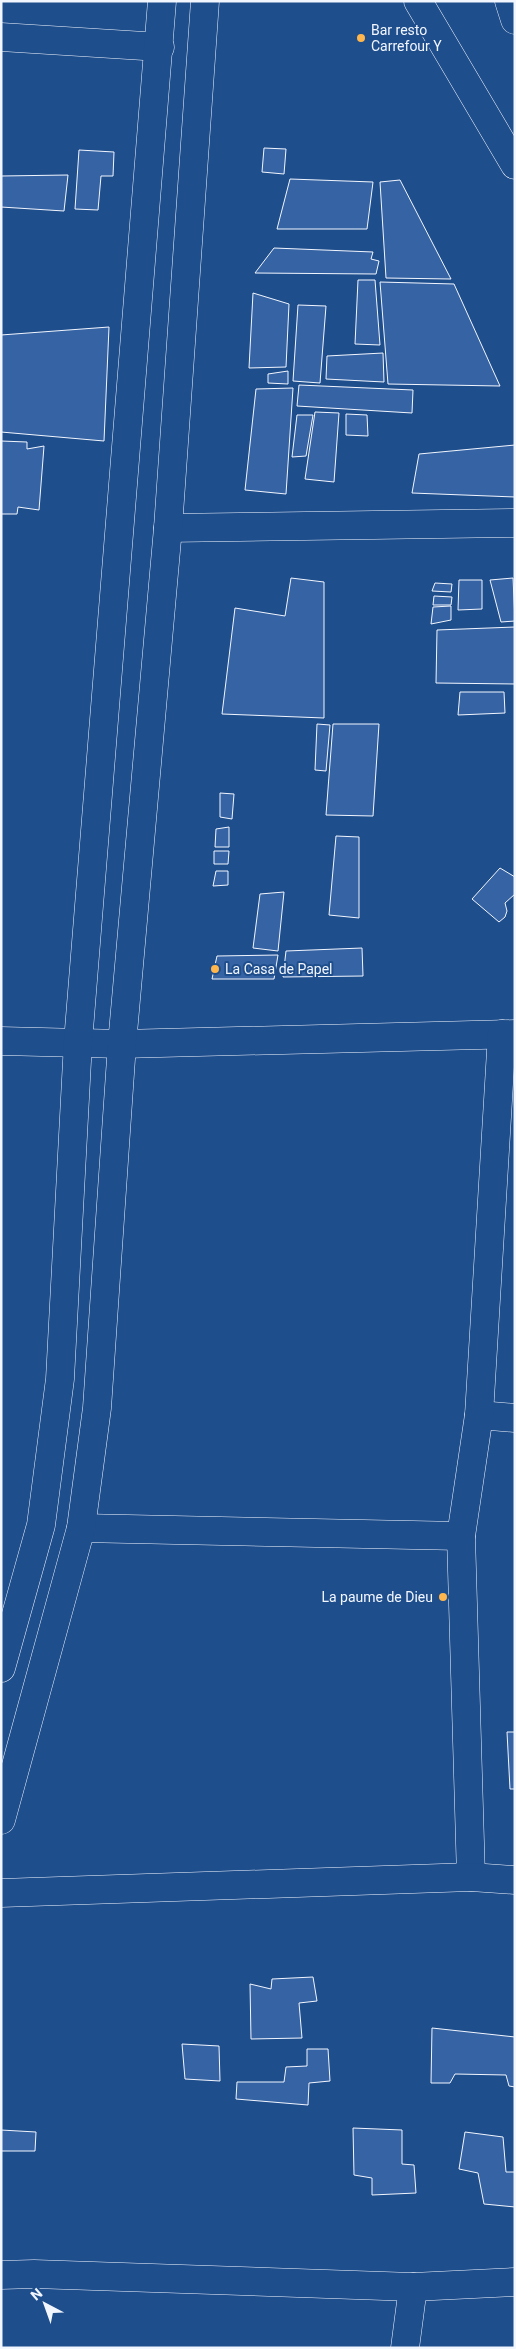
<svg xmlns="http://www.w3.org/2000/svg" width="516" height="2349" font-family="Roboto,sans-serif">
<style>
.building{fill:#3563a3;stroke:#f2f6ff}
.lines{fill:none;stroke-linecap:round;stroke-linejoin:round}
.minor-casing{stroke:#f2f6ff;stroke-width:29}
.secondary-casing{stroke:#f2f6ff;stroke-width:29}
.minor{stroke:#1f4e8c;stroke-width:28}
.secondary{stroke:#1f4e8c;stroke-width:28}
.poi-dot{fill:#ffb74d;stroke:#1f4e8c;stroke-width:2}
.labels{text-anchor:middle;stroke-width:4;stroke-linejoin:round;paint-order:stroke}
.poi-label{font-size:14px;fill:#f2f6ff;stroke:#1f4e8c;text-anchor:start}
</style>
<rect width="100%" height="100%" fill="#1f4e8c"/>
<!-- building -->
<g class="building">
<path d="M264 148 286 149 284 174 262 172Z"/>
<path d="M79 150 114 152 113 176H101L98 210 75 209Z"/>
<path d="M68 175 64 211 1 207V176Z"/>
<path d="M290 179 373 182 367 229H277Z"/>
<path d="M400 180 451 279 386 278 380 182Z"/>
<path d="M274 248 373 252 371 259 379 261 376 274 255 273Z"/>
<path d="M358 280H375L380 345 355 344Z"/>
<path d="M380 282 454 284 500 386 388 384Z"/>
<path d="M253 293 289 304 286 367 249 368Z"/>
<path d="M298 305 326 306 320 383 293 381Z"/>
<path d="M109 327 104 441 1 432V335Z"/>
<path d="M383 353 384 382 326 379 327 356Z"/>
<path d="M288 371V384L268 383V374Z"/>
<path d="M299 385 413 390 412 413 297 406Z"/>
<path d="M293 388 286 494 245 490 256 389Z"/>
<path d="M315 412 339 413 334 482 305 479Z"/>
<path d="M346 414 367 415 368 436 346 435Z"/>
<path d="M297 415H313L306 456 292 457Z"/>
<path d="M1 441 27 442V449L44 446 39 510 18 507 17 514H1Z"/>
<path d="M515 445V497L412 493 419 454Z"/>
<path d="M291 578 324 582V718L222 714 235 608 285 616Z"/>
<path d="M513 578 515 621 501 622 490 580Z"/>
<path d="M459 580H482V609L458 610Z"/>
<path d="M435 583 452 584 451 592 432 591Z"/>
<path d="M434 596 452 597 451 605H433Z"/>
<path d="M451 606V620L431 624 433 607Z"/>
<path d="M515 627V684L436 683 437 630Z"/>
<path d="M460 692H504L505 713 458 715Z"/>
<path d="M317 724 330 725 326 771 315 770Z"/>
<path d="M333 724H379L373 816 326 815Z"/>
<path d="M220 793 234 794 232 819 220 817Z"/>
<path d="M229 827V847H215L216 829Z"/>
<path d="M336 836 359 837V918L329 915Z"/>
<path d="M214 851H229L228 864H214Z"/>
<path d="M500 868 515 877V894L505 903 507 911 505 917 499 922 472 899Z"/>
<path d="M216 871H228V885L213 886Z"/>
<path d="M284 892 278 951 253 948 260 894Z"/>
<path d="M362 948 363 976 283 977 286 951Z"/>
<path d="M278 955 274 979H212L217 956Z"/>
<path d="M507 1732H515V1789H510Z"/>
<path d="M313 1977 317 2001 299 2003 302 2038 251 2039 250 1984 271 1989 272 1979Z"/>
<path d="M432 2028 515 2037V2087L509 2086 506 2075 455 2074 450 2083H431Z"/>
<path d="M182 2044 219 2046 220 2081 185 2079Z"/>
<path d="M307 2049H328L330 2081 309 2083 308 2105 236 2099 237 2082H284L286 2067 307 2066Z"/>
<path d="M353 2128 402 2130V2164L414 2165 416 2193 372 2195V2178L354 2175Z"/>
<path d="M1 2130 36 2132 35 2151H1Z"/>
<path d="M465 2132 503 2137 506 2172H515V2207L484 2204 478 2173 459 2169Z"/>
</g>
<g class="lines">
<!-- minor casing -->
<g class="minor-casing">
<g id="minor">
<path d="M418 1 515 165"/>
<path d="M509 1 515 20"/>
<path d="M1 37 160 47"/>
<path d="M168 528 515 523"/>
<path d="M1 1041 122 1044 515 1034"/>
<path d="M479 1415 515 1418"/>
<path d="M81 1528 461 1536"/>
<path d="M471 1877 461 1536 479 1415 502 1034"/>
<path d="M1 1893 471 1877 515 1880"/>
<path d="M1 2275 34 2274 413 2287 515 2282"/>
<path d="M405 2348 413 2287"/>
</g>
</g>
<!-- secondary casing -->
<g class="secondary-casing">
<g id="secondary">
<path d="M1 1668 41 1525 60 1379 78 1042 162 1"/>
<path d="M1 1820 81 1528 97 1408 122 1044 168 528 205 1"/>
</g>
</g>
<!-- minor -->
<use href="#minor" class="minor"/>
<!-- secondary -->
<use href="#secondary" class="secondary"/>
</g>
<!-- markers -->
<g class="poi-dot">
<circle cx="361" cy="38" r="5"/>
<circle cx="215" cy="969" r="5"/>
<circle cx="443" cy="1597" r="5"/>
</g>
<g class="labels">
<!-- poi labels -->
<g class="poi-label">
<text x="371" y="35">Bar resto<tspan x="371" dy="16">Carrefour Y</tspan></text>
<text x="225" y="974">La Casa de Papel</text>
<text x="433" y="1602" text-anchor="end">La paume de Dieu</text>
</g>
</g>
<!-- border -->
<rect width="516" height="2349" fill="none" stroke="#f2f6ff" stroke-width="5"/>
<!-- north arrow -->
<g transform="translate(45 2304) rotate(319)" stroke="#1f4e8c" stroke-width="4" paint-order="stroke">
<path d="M0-4L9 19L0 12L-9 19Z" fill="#f2f6ff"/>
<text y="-8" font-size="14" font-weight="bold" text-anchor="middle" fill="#f2f6ff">N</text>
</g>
</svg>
